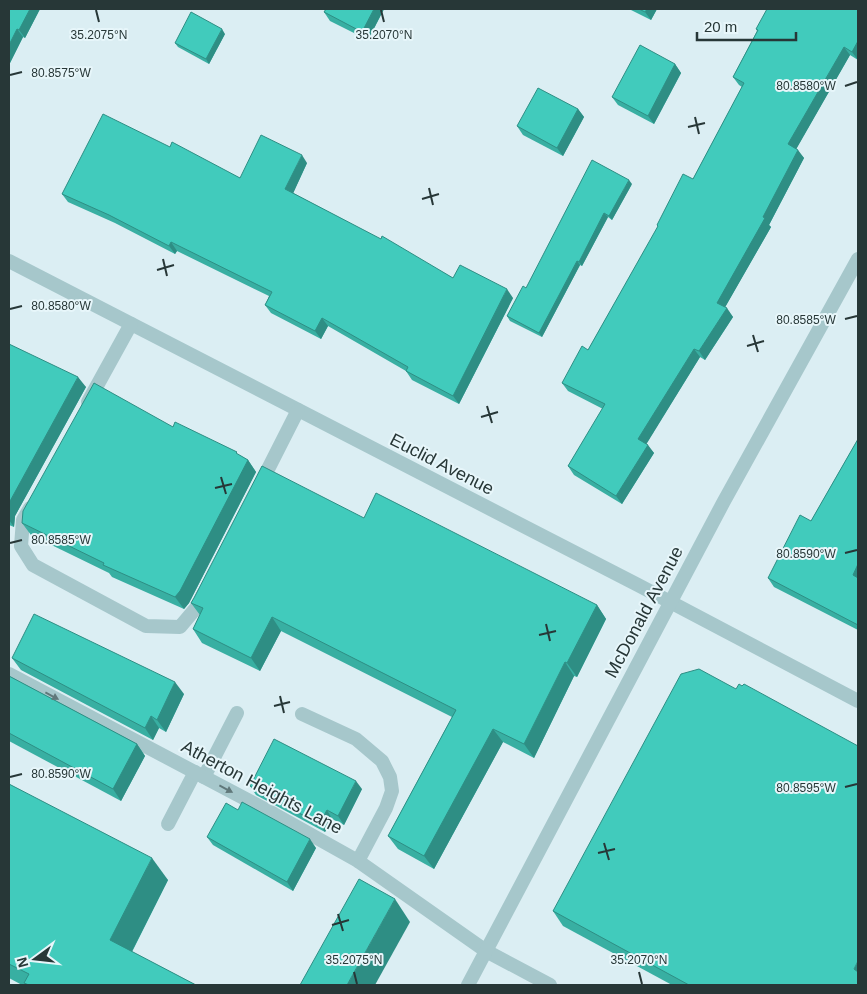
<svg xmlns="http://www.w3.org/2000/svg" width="867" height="994" font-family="Helvetica,sans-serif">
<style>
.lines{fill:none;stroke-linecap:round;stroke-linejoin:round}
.service{stroke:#a6c7cb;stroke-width:14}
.minor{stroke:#a6c7cb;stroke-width:14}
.wall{fill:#38afa2}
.shaded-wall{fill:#2e8e84}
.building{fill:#41cbbc;stroke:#2e8e84}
.oneway{fill:#60787a}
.ticks{fill:none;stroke:#273737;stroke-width:2}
.labels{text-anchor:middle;stroke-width:4;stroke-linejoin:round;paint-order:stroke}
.street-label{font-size:18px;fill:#273737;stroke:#e7f6fa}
.ticks-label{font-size:12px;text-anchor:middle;fill:#273737;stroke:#e7f6fa;stroke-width:4;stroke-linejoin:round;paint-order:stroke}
</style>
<rect width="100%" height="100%" fill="#dbeef3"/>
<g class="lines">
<!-- service -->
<g class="service">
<path d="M302 714 356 739 382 761 390 777 392 791 386 808 358 861"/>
<path d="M204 777 237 713"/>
<path d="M168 824 195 772"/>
</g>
<!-- minor -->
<g class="minor">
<path d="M9 261 638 585 858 701"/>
<path d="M88 402 131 324"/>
<path d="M260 485 298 410"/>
<path d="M30 508 23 520 21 546 33 565 146 626 180 627 196 608 204 593"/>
<path d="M9 674 274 814 358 861 486 951 550 985"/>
<path d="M468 985 723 503 858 259"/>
</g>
</g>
<!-- wall -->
<g class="wall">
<path d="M9 9H40L25 38 23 37 9 65Z"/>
<path d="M326 9H384L368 40 330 21 324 12Z"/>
<path d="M629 9H657L651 20Z"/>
<path d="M858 9V60L850 55 796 149 804 158 769 225 771 227 725 307 733 317 705 360 700 357 646 444 654 453 622 504 574 475 568 466 603 409 568 391 562 383 588 350 658 227 657 225 693 179 742 87 739 85 733 77 757 31 756 29Z"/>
<path d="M225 34 209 64 178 47 175 43Z"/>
<path d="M675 64 681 73 654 124 618 105 612 97Z"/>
<path d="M578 109 584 117 563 156 523 135 517 126Z"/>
<path d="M170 147 240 178 307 163 293 193 453 278 513 298 459 404 412 380 406 371 328 326 321 339 271 313 265 305 269 296 177 251 175 254 115 223 68 202 62 194Z"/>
<path d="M632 184 612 220 608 217 582 266 580 265 542 337 510 321 507 316 526 288Z"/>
<path d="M9 344 86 387 15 516 14 527 9 525Z"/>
<path d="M173 427 239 455 248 460 256 472 189 603 184 609 112 577 109 573 31 535 22 523Z"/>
<path d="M858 439V630L774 587 768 578 811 521Z"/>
<path d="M364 518 597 605 606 619 577 677 574 676 534 758 503 742 434 869 398 849 388 836 452 717 281 631 260 671 202 643 193 629 200 615 191 603Z"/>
<path d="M12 658 184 694 166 732 159 728 153 740 21 670Z"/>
<path d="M9 676 137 744 145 756 121 801 9 741Z"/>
<path d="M736 689 858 985H672L563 926 553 911Z"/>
<path d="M9 784 168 880 132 952 196 985H22L9 978Z"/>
<path d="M250 786 362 789 344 825 332 819 325 832 256 795Z"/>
<path d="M238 810 316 848 293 891 213 845 207 837Z"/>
</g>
<!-- shaded-wall -->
<g class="shaded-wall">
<path d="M30 9H40L25 38 19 30Z"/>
<path d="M374 9H384L368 40 362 32Z"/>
<path d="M647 9H657L651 20 645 12Z"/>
<path d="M17 29 23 37 9 65V45Z"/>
<path d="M222 29 225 34 209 64 206 59Z"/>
<path d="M858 41V60L852 52Z"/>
<path d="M844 47 850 55 794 153 788 144Z"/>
<path d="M675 64 681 73 654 124 648 116Z"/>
<path d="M578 109 584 117 563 156 557 148Z"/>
<path d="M798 150 804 158 769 225 771 227 723 311 717 303Z"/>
<path d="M302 155 307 163 291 198 285 189Z"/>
<path d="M629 180 632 184 612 220 609 216Z"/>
<path d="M604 213 608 217 582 266 579 262Z"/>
<path d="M171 242 177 251 175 254 169 246Z"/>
<path d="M577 261 580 265 542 337 539 333Z"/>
<path d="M507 289 513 298 459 404 453 396Z"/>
<path d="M727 308 733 317 705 360 699 351Z"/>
<path d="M322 318 328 326 321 339 315 331Z"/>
<path d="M694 349 700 357 644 448 638 439Z"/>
<path d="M78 377 86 387 15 516 14 527 9 520V503Z"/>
<path d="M648 445 654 453 622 504 616 496Z"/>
<path d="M248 460 256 472 189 603 184 609 175 597Z"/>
<path d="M858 564V582L853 575Z"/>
<path d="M597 605 606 619 577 677 567 663Z"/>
<path d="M272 617 281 631 260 671 251 658Z"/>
<path d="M565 662 574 676 534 758 524 744Z"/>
<path d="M175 682 184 694 166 732 157 720Z"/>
<path d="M151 716 159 728 153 740 145 728Z"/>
<path d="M493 729 503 742 434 869 424 856Z"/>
<path d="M137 744 145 756 121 801 113 789Z"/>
<path d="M356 781 362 789 344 825 338 816Z"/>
<path d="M327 810 332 819 325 832 319 824Z"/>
<path d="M310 839 316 848 293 891 287 882Z"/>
<path d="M152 858 168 880 126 963 110 940Z"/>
<path d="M395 899 410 922 375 985H347Z"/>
<path d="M858 961V976L854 969Z"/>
</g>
<!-- building -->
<g class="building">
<path d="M9 9H30L19 30 17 29 9 45Z"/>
<path d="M326 9H374L362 32 324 12Z"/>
<path d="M639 9H647L645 12Z"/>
<path d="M767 9H858V41L852 52 844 47 788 144 798 150 763 217 765 218 717 303 727 308 699 351 694 349 638 439 648 445 616 496 568 466 605 404 562 383 582 346 588 350 658 226 657 225 683 174 693 179 744 83 733 77 758 30 756 29Z"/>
<path d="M191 12 222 29 206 59 175 43Z"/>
<path d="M640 45 675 64 648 116 612 97Z"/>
<path d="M538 88 578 109 557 148 517 126Z"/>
<path d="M103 114 170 147 172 142 240 178 261 135 302 155 285 189 381 239 382 236 453 278 460 265 507 289 453 396 406 371 408 367 322 318 315 331 265 305 272 292 171 242 169 246 109 215 62 194Z"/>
<path d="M592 160 629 180 609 216 604 213 579 262 577 261 539 333 507 316 523 286 526 288Z"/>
<path d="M9 344 78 377 9 503Z"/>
<path d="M94 383 173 427 175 422 237 452 236 453 248 460 180 591 175 597 103 565 104 563 22 523 23 511Z"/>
<path d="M858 439V564L853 575 858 578V625L768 578 800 515 811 521Z"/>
<path d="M262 466 364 518 376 493 597 605 567 663 565 662 524 744 493 729 424 856 388 836 456 710 272 617 251 658 193 629 203 608 191 603 194 598Z"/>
<path d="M34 614 175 682 157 720 151 716 145 728 12 658Z"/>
<path d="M699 669 736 689 739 684 742 686 744 684 858 746V961L854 969 858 972V985H689L553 911 681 674Z"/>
<path d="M9 676 137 744 113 789 9 733Z"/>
<path d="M274 739 356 781 338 816 327 810 319 824 250 786Z"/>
<path d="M9 784 152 858 110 940 196 985H29L24 983 29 974 9 964Z"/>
<path d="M242 802 310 839 287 882 207 837 226 803 238 810Z"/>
<path d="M359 879 395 899 347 985H300Z"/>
</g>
<!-- one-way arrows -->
<defs><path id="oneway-solid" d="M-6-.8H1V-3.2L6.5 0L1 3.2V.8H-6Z" transform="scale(1.25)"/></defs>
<g class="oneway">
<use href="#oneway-solid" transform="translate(52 696) rotate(28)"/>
<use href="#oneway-solid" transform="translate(226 789) rotate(28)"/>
</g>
<!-- ticks -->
<path class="ticks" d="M96 10 99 22M381 10 384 22M10 75 22 72M845 86 857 82M695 117 699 134M688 127 705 123M429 188 433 205M422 199 439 194M163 259 167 276M157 270 174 265M10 309 22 306M845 319 857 316M753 335 758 352M747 346 764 341M487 406 492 423M481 417 498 412M221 477 226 494M215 488 232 484M10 543 22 540M845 553 857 550M546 624 550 641M539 635 556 631M280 696 284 713M274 706 290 702M10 777 22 774M845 787 857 784M604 843 609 860M598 853 615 849M338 914 343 931M332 925 349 920M354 972 357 984M639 972 642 984"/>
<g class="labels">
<!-- street labels -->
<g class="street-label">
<text transform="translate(442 464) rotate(27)" y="6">Euclid Avenue</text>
<text transform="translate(644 612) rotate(-62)" y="6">McDonald Avenue</text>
<text transform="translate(262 787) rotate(28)" y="6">Atherton Heights Lane</text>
</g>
</g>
<g class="ticks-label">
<text x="99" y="39">35.2075°N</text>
<text x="384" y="39">35.2070°N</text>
<text x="61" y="77">80.8575°W</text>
<text x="806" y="90">80.8580°W</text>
<text x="61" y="310">80.8580°W</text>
<text x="806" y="324">80.8585°W</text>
<text x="61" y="544">80.8585°W</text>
<text x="806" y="558">80.8590°W</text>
<text x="61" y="778">80.8590°W</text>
<text x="806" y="792">80.8595°W</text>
<text x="354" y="964">35.2075°N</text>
<text x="639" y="964">35.2070°N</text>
</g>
<!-- border -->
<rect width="867" height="994" fill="none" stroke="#273737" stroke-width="20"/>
<!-- north arrow -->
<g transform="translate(35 959) rotate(255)" stroke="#e7f6fa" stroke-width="4" paint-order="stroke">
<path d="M0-4L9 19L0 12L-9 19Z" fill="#273737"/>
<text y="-8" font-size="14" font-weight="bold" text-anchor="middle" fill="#273737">N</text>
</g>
<!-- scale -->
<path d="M697 32v8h99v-8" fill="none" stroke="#273737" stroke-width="2.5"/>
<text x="704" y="32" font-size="15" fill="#273737" stroke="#e7f6fa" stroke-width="4" paint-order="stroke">20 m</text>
</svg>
